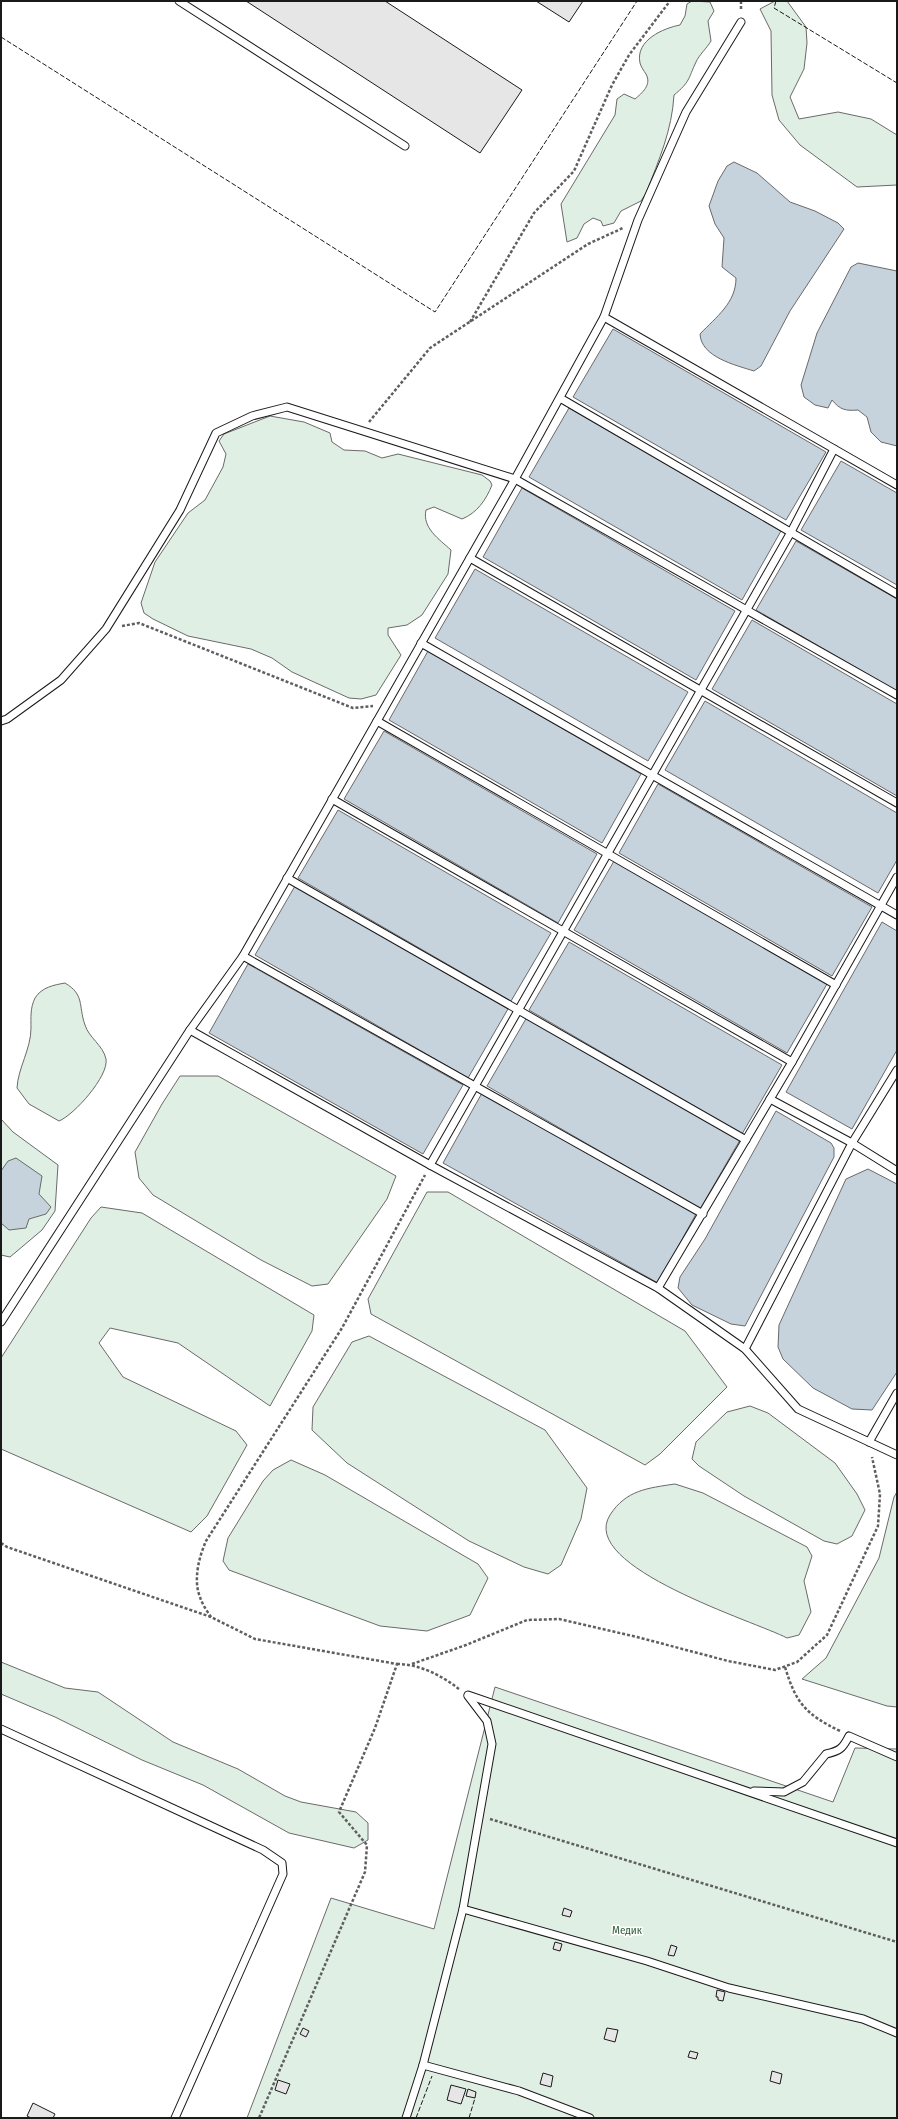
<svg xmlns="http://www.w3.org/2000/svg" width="898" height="2119" font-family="'Fira Sans Condensed',sans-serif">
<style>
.green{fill:#e0efe3;stroke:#6a6a6a}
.water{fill:#c6d2dc;stroke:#6a6a6a}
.building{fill:#e6e6e6;stroke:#1a1a1a}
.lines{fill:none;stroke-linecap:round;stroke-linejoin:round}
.lane-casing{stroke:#1a1a1a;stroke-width:9}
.path{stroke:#5f5f5f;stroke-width:2.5;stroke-dasharray:3 2;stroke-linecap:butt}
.lane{stroke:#fff;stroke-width:7}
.fence{stroke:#1a1a1a;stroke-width:1;stroke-dasharray:5 2;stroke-linecap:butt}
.labels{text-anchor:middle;stroke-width:3;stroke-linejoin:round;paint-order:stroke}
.park-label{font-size:11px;fill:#2b5a34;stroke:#fff}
</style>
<rect width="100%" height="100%" fill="#fff"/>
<!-- green -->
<g class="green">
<path d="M692 1 710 2 714 11 708 21 711 41C707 48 699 55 696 62 688 79 690 82 674 95 672 130 659 160 646 193L641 201 621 211 614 223 603 226 601 221 593 218 584 224 577 238 567 242 561 204 615 115 617 99 624 94 635 99C642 93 652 85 646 74 644 71 641 67 640 63 635 40 664 28 680 25L685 16 687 4Z"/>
<path d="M775 1H787L806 27 807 43 804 69 790 97 799 119 838 112 871 119 897 135V185L857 187 800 145 779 120 772 95 771 31 760 9Z"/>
<path d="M270 416 304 422 330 433 332 442 344 450 365 451 382 458 398 454 482 475 490 481 492 485C486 500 477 513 462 519L434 507 426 510C422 528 439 539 451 550L448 574 422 615 407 625 388 628V635L401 655 376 695 361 699 349 698 292 672 272 658 251 649 188 636 153 619 144 613 141 603 155 562 188 513 205 500 223 467 226 454 219 441 224 434Z"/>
<path d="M65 983C85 995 78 1005 85 1025 89 1038 103 1045 106 1059 109 1076 74 1115 59 1121L29 1104 17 1088C18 1068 31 1049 31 1028 31 1018 30 1008 35 998 42 987 54 985 65 983Z"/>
<path d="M180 1076H218L396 1176 387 1199 328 1284 312 1286 261 1260 153 1195 139 1178 135 1152 162 1104Z"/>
<path d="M1 1119 13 1132 58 1165 55 1211 42 1230 10 1257 1 1255Z"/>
<path d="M427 1192H448L685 1331 727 1387 660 1454 645 1465 371 1314 368 1299Z"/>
<path d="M101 1207 142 1213 314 1315 312 1331 270 1406 178 1343 110 1328 99 1343 123 1377 236 1431 247 1445 207 1516 191 1532 1 1449V1358L91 1218Z"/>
<path d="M369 1336 545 1430 587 1488 581 1519 561 1565 548 1574 524 1567 469 1541 347 1463 312 1430 313 1407 352 1342Z"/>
<path d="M750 1406 768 1413 835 1463 857 1494 865 1510 852 1536 837 1544 824 1541 744 1496 699 1466 692 1459 696 1442 727 1412Z"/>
<path d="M291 1460 325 1475 478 1564 488 1578 470 1615 427 1631 380 1626 229 1570 223 1561 228 1538 263 1481 273 1470Z"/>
<path d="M675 1484 703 1493 807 1547 812 1556 804 1581 811 1612 799 1635 787 1638C757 1622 577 1567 610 1515 626 1490 648 1488 675 1484Z"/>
<path d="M897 1492V1707L887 1706 802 1679 826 1658 879 1558 894 1497Z"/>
<path d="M1 1662 65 1688 98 1692 173 1742 238 1769 285 1796 301 1802 356 1812 368 1823V1840L354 1848 289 1833 203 1785 142 1760 55 1717 1 1694Z"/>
<path d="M495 1687 833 1802 855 1748 897 1749V2118H247L331 1898 434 1929Z"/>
</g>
<!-- water -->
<g class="water">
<path d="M734 162 757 173 790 202 815 211 838 223 844 229 790 311 761 366 754 371C735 365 701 357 700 334 716 317 736 303 736 278L722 267 724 238 715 224 709 206 718 181 727 166Z"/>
<path d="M858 263 897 271V446L881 442 871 432 867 417 858 410C846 411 840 410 832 400L828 408 815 405 804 397 801 385 817 333 851 267Z"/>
<path d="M613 329 826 452 786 520 573 397Z"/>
<path d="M569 408 781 531 742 600 529 477Z"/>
<path d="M841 461 897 493V585L801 530Z"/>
<path d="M522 488 735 611 696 680 483 557Z"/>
<path d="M796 541 897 599V691L756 610Z"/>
<path d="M475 569 688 692 648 761 435 638Z"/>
<path d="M752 620 897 704V796L712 689Z"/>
<path d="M428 651 641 774 602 843 389 720Z"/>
<path d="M705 701 897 813V860L878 893 665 770Z"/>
<path d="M384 731 597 854 558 923 344 799Z"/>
<path d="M658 784 872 907 832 976 619 853Z"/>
<path d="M338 810 551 933 511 1001 298 878Z"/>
<path d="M614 861 827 984 787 1053 574 930Z"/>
<path d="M295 886 508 1009 468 1078 255 955Z"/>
<path d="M882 922 897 931V1050L852 1129 786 1092Z"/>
<path d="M569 942 782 1065 742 1134 529 1010Z"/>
<path d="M248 964 463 1085 423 1154 209 1033Z"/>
<path d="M527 1017 740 1140 700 1209 487 1086Z"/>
<path d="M482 1093 696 1214 658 1283 443 1163Z"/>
<path d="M776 1111 831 1143 834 1148V1157L745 1326 731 1324 692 1305 678 1288 680 1277 705 1239Z"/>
<path d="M16 1158 42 1176 39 1194 51 1207 46 1214 29 1219 26 1228 9 1230 1 1223V1171L8 1161Z"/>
<path d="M868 1169 897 1184V1372L872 1410 852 1409 813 1388 783 1359 778 1347 779 1325 846 1179Z"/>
</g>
<!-- building -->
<g class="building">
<path d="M246 1H385L522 90 480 153Z"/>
<path d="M536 1H583L569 22Z"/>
<path d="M564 1908 572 1911 570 1917 562 1915Z"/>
<path d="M555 1942 562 1944 560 1951 553 1949Z"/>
<path d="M671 1945 677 1947 674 1956 668 1955Z"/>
<path d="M717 1990 725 1992 723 2001 718 2000V1997H716Z"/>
<path d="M303 2028 309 2031 306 2037 300 2034Z"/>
<path d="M607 2028 618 2030 615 2042 604 2039Z"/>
<path d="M690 2051 698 2053 696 2059 688 2057Z"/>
<path d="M772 2071 782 2074 780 2084 770 2081Z"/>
<path d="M543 2073 553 2076 551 2087 540 2084Z"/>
<path d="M278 2080 290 2084 286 2094 275 2090Z"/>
<path d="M451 2085 466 2089 461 2104 447 2100Z"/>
<path d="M468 2089 476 2092 475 2098 466 2096Z"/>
<path d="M33 2103 55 2114 53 2118H31L27 2116Z"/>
</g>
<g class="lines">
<!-- lane casing -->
<g class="lane-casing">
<g id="lane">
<path d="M179 1 405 146"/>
<path d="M741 22 686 112 638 220 604 317 897 485"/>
<path d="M604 317 515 479 243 956 190 1030 430 1165 658 1288 745 1349 798 1409 897 1455"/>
<path d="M560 398 897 594"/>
<path d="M470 558 897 803"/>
<path d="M421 643 897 915"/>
<path d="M1 721 7 719 61 680 106 629 180 510 216 433 252 416 287 407 515 479 897 695"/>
<path d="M377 721 836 985"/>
<path d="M332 799 792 1062"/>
<path d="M287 878 746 1140"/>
<path d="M243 956 703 1214"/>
<path d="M770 1099 852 1143 897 1171"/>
<path d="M430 1165 791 532 834 449"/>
<path d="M658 1288 792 1062 897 877"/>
<path d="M1 1322 190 1030"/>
<path d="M745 1349 852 1143 897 1070"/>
<path d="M869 1442 897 1393"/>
<path d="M468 1695 897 1843"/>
<path d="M1 1729 263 1850 282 1863 283 1874 175 2118"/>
<path d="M754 1791 784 1792 803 1782 826 1754C840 1751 843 1748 849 1736L897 1757"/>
<path d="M463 1909 647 1961 729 1988 863 2019 897 2033"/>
<path d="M423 2065 519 2091 590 2118"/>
<path d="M406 2118 423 2065 463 1909 492 1744 487 1721 468 1696"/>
</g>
</g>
<!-- path -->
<g class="path">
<path d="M741 1V10"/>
<path d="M470 322 534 213 574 171 612 85 629 55 670 1"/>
<path d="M369 422 430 348 588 244 623 228"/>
<path d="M122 626 139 623 353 708 373 706"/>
<path d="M1 1543 7 1547 211 1617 255 1639 397 1664 375 1728 339 1812 367 1845 365 1872 259 2118"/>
<path d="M211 1617C207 1611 202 1604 200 1597 193 1580 199 1557 206 1541L342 1328 425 1175"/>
<path d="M397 1664C419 1664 441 1675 459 1689"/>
<path d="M412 1664 466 1645 527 1620 559 1619 637 1637 728 1661 775 1670 797 1662 827 1635 878 1526 880 1494 872 1457"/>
<path d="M785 1667C796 1703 805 1714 840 1731"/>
<path d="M490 1819 897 1942"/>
</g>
<!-- lane -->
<use href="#lane" class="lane"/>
<!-- fence -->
<g class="fence">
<path d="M776 1 774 8 897 83"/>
<path d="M1 37 435 312 637 1"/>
<path d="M416 2118 432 2076"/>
<path d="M469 2118 475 2098"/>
</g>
</g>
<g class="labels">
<!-- park labels -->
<g class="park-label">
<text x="627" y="1934">Медик</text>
</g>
</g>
<!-- border -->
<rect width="898" height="2119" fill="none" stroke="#1a1a1a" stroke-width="4"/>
</svg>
